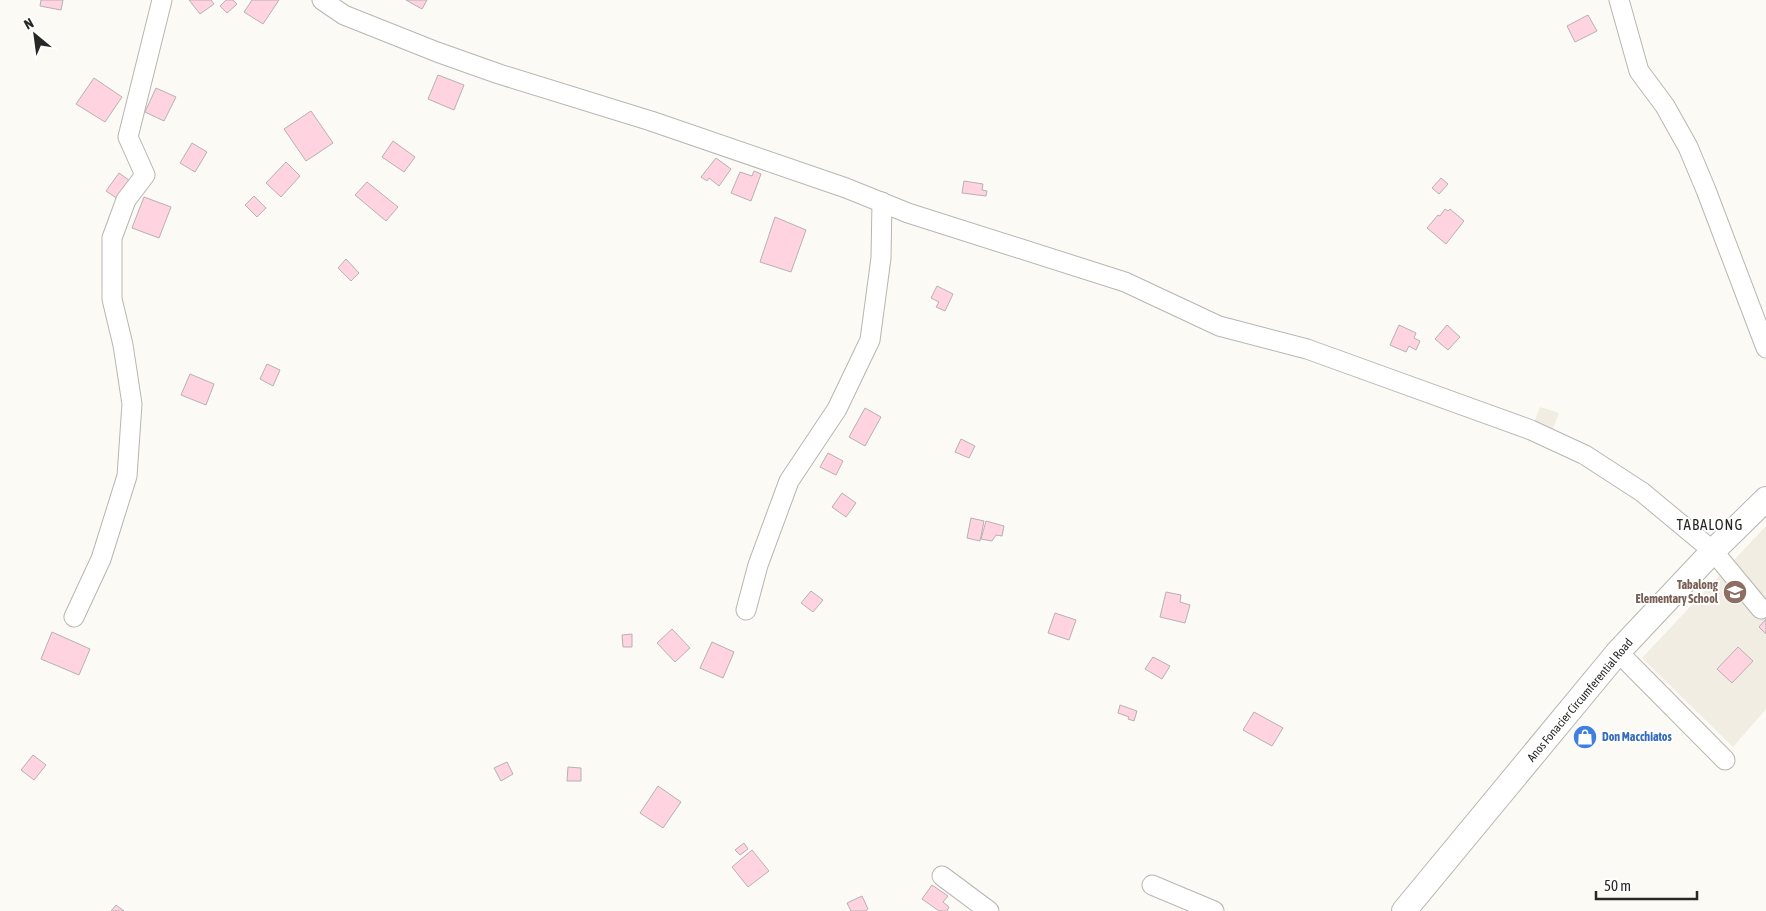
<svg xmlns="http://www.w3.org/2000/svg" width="1766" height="911" font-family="'Asap Condensed',sans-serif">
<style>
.built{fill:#f1ede2}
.building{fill:#ffd4e0;stroke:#b6b1b3}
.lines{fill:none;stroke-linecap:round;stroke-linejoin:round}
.minor-casing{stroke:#b7b6b2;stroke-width:21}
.major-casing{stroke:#b7b6b2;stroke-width:26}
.minor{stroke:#fff;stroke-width:19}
.major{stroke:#fff;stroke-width:24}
.labels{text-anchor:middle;stroke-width:4;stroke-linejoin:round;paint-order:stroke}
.education-label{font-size:12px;font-weight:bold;fill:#785e54;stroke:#fff;text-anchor:end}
.street-label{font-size:12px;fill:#282826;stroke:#fff}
.shop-label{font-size:12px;font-weight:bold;fill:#366cbe;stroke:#fff;text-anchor:start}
.quarter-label{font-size:15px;letter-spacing:1px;fill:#282826;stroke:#fff}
</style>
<rect width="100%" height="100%" fill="#fbfaf5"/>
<!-- built -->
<g class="built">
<path d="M1540 407 1559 413 1551 435 1532 428Z"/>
<path d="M1766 526V709L1733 747 1642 658Z"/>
</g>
<!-- building -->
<g class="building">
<path d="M41 0H63L61 10 40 6Z"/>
<path d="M189 0H211L214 4 200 14Z"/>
<path d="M226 0H233L237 4 227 13 220 6Z"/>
<path d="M252 0H279L263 24 244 12Z"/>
<path d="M406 0H427L422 9Z"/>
<path d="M1588 15 1597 31 1575 42 1567 26Z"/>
<path d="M438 75 464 85 454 110 428 99Z"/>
<path d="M94 78 122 97 105 122 76 104Z"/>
<path d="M156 88 176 97 164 121 145 112Z"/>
<path d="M311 111 333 143 306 161 284 129Z"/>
<path d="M393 141 415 157 404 172 382 157Z"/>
<path d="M192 143 207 152 195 172 180 163Z"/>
<path d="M716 158 731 169 719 186 709 178 707 181 701 177Z"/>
<path d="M286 162 300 176 281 197 266 183Z"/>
<path d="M754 171 761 174 751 201 731 193 740 172 752 176Z"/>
<path d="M119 173 133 183 121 201 106 191Z"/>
<path d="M1441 178 1448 184 1439 194 1432 188Z"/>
<path d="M964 181 983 184 982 190 987 191 986 196 962 193Z"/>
<path d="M367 182 398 207 386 221 355 195Z"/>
<path d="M254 196 266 208 257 217 245 205Z"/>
<path d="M144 197 171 207 159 238 132 228Z"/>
<path d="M1445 209 1448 211 1450 209 1464 221 1446 244 1427 228 1438 215 1440 216Z"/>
<path d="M775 217 806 230 791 272 760 262Z"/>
<path d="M346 259 359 273 351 281 338 268Z"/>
<path d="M937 286 953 294 945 311 936 307 939 302 931 298Z"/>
<path d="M1399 325 1416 333 1414 338 1420 341 1416 350 1409 346 1406 352 1390 345Z"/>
<path d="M1447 325 1460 337 1448 350 1435 339Z"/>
<path d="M267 364 280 370 273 386 260 379Z"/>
<path d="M190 374 214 384 206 405 181 395Z"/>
<path d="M865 408 881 417 865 446 849 437Z"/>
<path d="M961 439 975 446 969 458 955 452Z"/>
<path d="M828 453 843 461 836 475 820 467Z"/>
<path d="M842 493 856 503 846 517 832 507Z"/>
<path d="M971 518 984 521 980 541 967 538Z"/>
<path d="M986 521 1004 526 1002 536 996 535 992 541 981 539Z"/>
<path d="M811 591 823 600 813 612 801 603Z"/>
<path d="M1166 592 1181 595 1180 602 1190 605 1185 623 1160 617Z"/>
<path d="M1055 613 1076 620 1069 640 1048 633Z"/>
<path d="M1766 619V634L1759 627Z"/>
<path d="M672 629 690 648 675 662 657 643Z"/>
<path d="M52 632 90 649 79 675 41 659Z"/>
<path d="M632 634V647H623L622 635Z"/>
<path d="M712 642 734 652 723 678 700 668Z"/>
<path d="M1738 647 1753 661 1732 683 1717 669Z"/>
<path d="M1153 657 1170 666 1162 679 1145 669Z"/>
<path d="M1120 705 1137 711 1134 721 1128 719 1129 717 1118 713Z"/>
<path d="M1254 712 1283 728 1272 746 1243 730Z"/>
<path d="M33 755 46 765 34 780 21 770Z"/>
<path d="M507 762 513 774 501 781 494 768Z"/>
<path d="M568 767 581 768V781H567Z"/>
<path d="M658 786 681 802 663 828 640 813Z"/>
<path d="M744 843 748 849 740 855 735 850Z"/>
<path d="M752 850 769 871 748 887 732 867Z"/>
<path d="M932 885 948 896 943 902 949 907 947 911H939L922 899Z"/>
<path d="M862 896 868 909 865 911H851L847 903Z"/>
<path d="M116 905 124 911H111Z"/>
</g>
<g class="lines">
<!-- minor casing -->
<g class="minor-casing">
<g id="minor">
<path d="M322 0 344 15 437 52 499 74 651 121 846 188 908 213 1125 282 1219 326 1307 349 1531 430 1585 455 1642 492 1713 551 1761 609"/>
<path d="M1619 0 1639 71 1665 106 1688 147 1706 190 1766 348"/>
<path d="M746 610 758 565 789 481 837 409 870 340 881 258 882 202"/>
<path d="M74 617 101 559 127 476 132 404 123 345 112 299V238L126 200 145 175 128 137 162 0"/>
<path d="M1618 652 1725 760"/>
<path d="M942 876 989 911"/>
<path d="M1152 885 1214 911"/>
</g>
</g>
<!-- major casing -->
<g class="major-casing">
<path id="major" d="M1404 911 1618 652 1713 551 1766 499"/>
</g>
<!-- minor -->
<use href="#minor" class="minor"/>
<!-- major -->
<use href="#major" class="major"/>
</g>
<!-- icons -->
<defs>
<g id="school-disc" transform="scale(1.25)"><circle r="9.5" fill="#8d6e63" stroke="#fff"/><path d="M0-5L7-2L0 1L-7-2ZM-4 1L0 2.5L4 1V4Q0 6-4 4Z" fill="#fff"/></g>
<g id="shop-disc" transform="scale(1.25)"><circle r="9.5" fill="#3f7fe0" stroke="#fff"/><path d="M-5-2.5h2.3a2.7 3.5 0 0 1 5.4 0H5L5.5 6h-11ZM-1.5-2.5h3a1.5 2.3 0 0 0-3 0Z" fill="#fff"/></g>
</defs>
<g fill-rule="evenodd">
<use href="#school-disc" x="1735" y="592"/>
<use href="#shop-disc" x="1585" y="737"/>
</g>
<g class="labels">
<!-- education labels -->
<g class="education-label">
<text x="1718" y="589">Tabalong<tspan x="1718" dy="14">Elementary School</tspan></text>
</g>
<!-- street labels -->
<g class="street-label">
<text transform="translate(1580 700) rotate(-50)" y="4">Anos Fonacier Circumferential Road</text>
</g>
<!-- shop labels -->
<g class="shop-label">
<text x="1602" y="741">Don Macchiatos</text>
</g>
<!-- quarter labels -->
<g class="quarter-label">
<text x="1710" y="530">TABALONG</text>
</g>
</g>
<!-- north arrow -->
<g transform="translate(35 35) rotate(331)" stroke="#ffffff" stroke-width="4" paint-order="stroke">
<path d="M0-4L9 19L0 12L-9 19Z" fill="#282826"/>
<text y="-8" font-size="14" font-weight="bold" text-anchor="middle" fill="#282826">N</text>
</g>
<!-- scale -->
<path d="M1596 891v8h101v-8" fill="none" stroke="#282826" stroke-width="2.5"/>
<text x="1604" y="891" font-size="15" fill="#282826" stroke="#ffffff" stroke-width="4" paint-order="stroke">50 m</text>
</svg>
